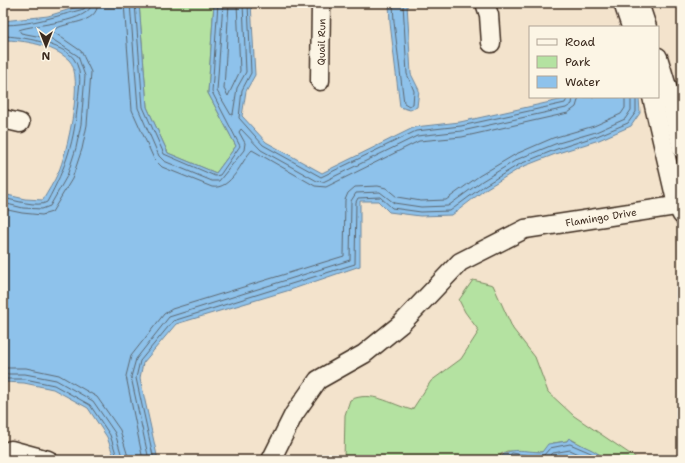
<svg xmlns="http://www.w3.org/2000/svg" width="685" height="463" font-family="'Shantell Sans',sans-serif">
<style>
.green{fill:#b4e2a1;stroke:#788660}
.water{fill:#8ec2eb;stroke:#6d8599}
.lines{fill:none;stroke-linecap:round;stroke-linejoin:round}
.shore{stroke:#5c6770;stroke-width:1}
.minor-casing{stroke:#3b2a1e;stroke-width:21}
.minor{stroke:#fcf5e5;stroke-width:18}
.labels{text-anchor:middle;stroke-width:3;stroke-linejoin:round;paint-order:stroke}
.street-label{font-size:10px;fill:#3b2a1e;stroke:#fcf5e5}
</style>
<rect width="100%" height="100%" fill="#f3e3cc"/>
<filter id="ink" filterUnits="userSpaceOnUse"><feTurbulence type="fractalNoise" baseFrequency=".025" numOctaves="2"/><feDisplacementMap in="SourceGraphic" scale="8" xChannelSelector="R" yChannelSelector="G"/><feConvolveMatrix kernelMatrix="1 2 1 2 8 2 1 2 1" color-interpolation-filters="sRGB"/></filter>
<g filter="url(#ink)">
<!-- green -->
<g class="green">
<path d="M139 3H214L208 93 236 146 216 173 168 153 147 107Z"/>
<path d="M473 280 493 285 513 329 535 357 548 392 574 416 639 460H605L602 456 569 438 567 441 553 443 542 452 507 451 501 454 499 460H469L466 458 459 460H344L345 415 350 400C372 390 390 404 412 410L431 381 461 359 479 331 465 312 459 300Z"/>
</g>
<!-- water -->
<g class="water">
<path d="M90 3H139L147 107 168 153 216 173 236 146 208 93 214 3H251L255 75 246 91 242 116 266 142 322 173 415 127 460 122 573 97H639L640 113 631 126 599 140 558 153 522 167 487 188 452 215 420 216 389 212 378 201H360V266L290 290 176 324 143 363 140 378 158 460H115L107 437 88 408 53 389 24 383 3 382V194L25 199 43 200C48 191 54 182 58 173 67 154 85 75 69 60 53 45 24 40 3 40V21L48 16Z"/>
<path d="M389 3H407L411 74 419 90 417 107 410 110 400 107 390 23Z"/>
<path d="M569 438C581 447 595 448 605 460H499C507 445 526 452 542 452L548 444 567 441Z"/>
</g>
<g class="lines">
<!-- shore -->
<g class="shore">
<path d="M124 3 132 110 154 159 162 167 212 187C232 190 241 161 252 150L315 186 326 187 419 141 462 137 568 113 576 107 579 97"/>
<path d="M130 3 138 108 159 156 164 161 212 181H219L244 150 245 143 239 132 241 129 261 150 317 181 323 182 417 136 462 131 566 108 572 104 573 97"/>
<path d="M135 3 143 107 164 154 215 176 220 175 240 146 212 92 218 3"/>
<path d="M223 3 217 91 231 115 233 114 237 88 246 72 243 3"/>
<path d="M229 3 224 89 228 96 240 71 237 3"/>
<path d="M248 3 251 73 242 90 239 118 263 145 321 177 416 131 461 126 565 103 568 97"/>
<path d="M393 3 394 22 404 103 409 106 413 104 414 91 407 74 403 3"/>
<path d="M3 25C32 25 56 16 84 9L87 3"/>
<path d="M3 36C20 36 64 44 74 59 83 73 79 86 78 101 74 142 67 165 47 202 39 208 13 200 3 198"/>
<path d="M3 203 23 208 42 209 50 206 67 176 76 148 81 124 85 76 78 56 52 39 21 33 19 30C33 24 91 23 92 3"/>
<path d="M3 209 22 213 42 215 52 212 72 179 82 149 87 125 91 72 81 51 52 31C66 20 97 26 98 3"/>
<path d="M3 368H26L59 375 97 397 120 430 129 460"/>
<path d="M3 374H25L56 380 93 401 115 433 123 460"/>
<path d="M3 379H25L54 385 90 405 110 435 118 460"/>
<path d="M143 460 126 376 131 356 164 314 172 309 344 256 345 200 348 193 355 187 378 186 386 188 397 197 421 201 446 200 479 176 516 154 553 138 594 126 621 114 625 108V97"/>
<path d="M149 460 131 377 136 359 169 317 350 260 351 201 356 193 380 192 394 203 421 207 448 206 482 181 518 159 555 144 596 132 625 119 631 110V97"/>
<path d="M154 460 136 378 140 361 173 321 355 264 356 202 358 198 380 197 392 208 421 212 450 211 485 185 520 164 557 149 597 136 628 123 636 112V97"/>
<path d="M503 460 512 453 531 456H543L550 448 570 444 591 453 600 460"/>
<path d="M545 460 553 453 570 450 592 460"/>
</g>
<!-- minor casing -->
<g class="minor-casing">
<g id="minor">
<path d="M485 3 489 15 491 43"/>
<path d="M623 3 631 27"/>
<path d="M639 3 647 27"/>
<path d="M658 57 668 90 682 149"/>
<path d="M320 81 321 3"/>
<path d="M652 97 677 205 682 215"/>
<path d="M3 119 20 123"/>
<path d="M3 453 11 450 48 460"/>
<path d="M271 460 294 414 318 380 364 354 401 324 460 262 525 229 682 205"/>
</g>
</g>
<!-- minor -->
<use href="#minor" class="minor"/>
</g>
</g>
<g class="labels">
<!-- street labels -->
<g class="street-label">
<text transform="translate(321 42) rotate(-89)" y="4">Quail Run</text>
<text transform="translate(601 217) rotate(-9)" y="4">Flamingo Drive</text>
</g>
</g>
<!-- margin -->
<rect width="685" height="463" fill="none" stroke="#fcf5e5" stroke-width="16"/>
<rect x="8" y="8" width="669" height="447" fill="none" stroke="#3b2a1e" stroke-width="1.5" filter="url(#ink)"/>
<!-- legend -->
<rect x="529" y="26" width="130" height="72" fill="#fcf5e5" stroke="#afa495"/>
<rect x="537" y="39" width="20" height="6" fill="#fcf5e5" stroke="#afa495"/>
<text x="565" y="46" font-size="12" fill="#3b2a1e">Road</text>
<rect x="537" y="56" width="20" height="12" fill="#b4e2a1" stroke="#afa495"/>
<text x="565" y="66" font-size="12" fill="#3b2a1e">Park</text>
<rect x="537" y="76" width="20" height="12" fill="#8ec2eb" stroke="#afa495"/>
<text x="565" y="86" font-size="12" fill="#3b2a1e">Water</text>
<!-- north arrow -->
<g transform="translate(46 46) rotate(180)" stroke="#fcf5e5" stroke-width="3" paint-order="stroke">
<path d="M0-3L7 15L0 10L-7 15Z" fill="#3b2a1e"/>
<text y="-6" font-size="11" font-weight="bold" text-anchor="middle" fill="#3b2a1e">N</text>
</g>
</svg>
